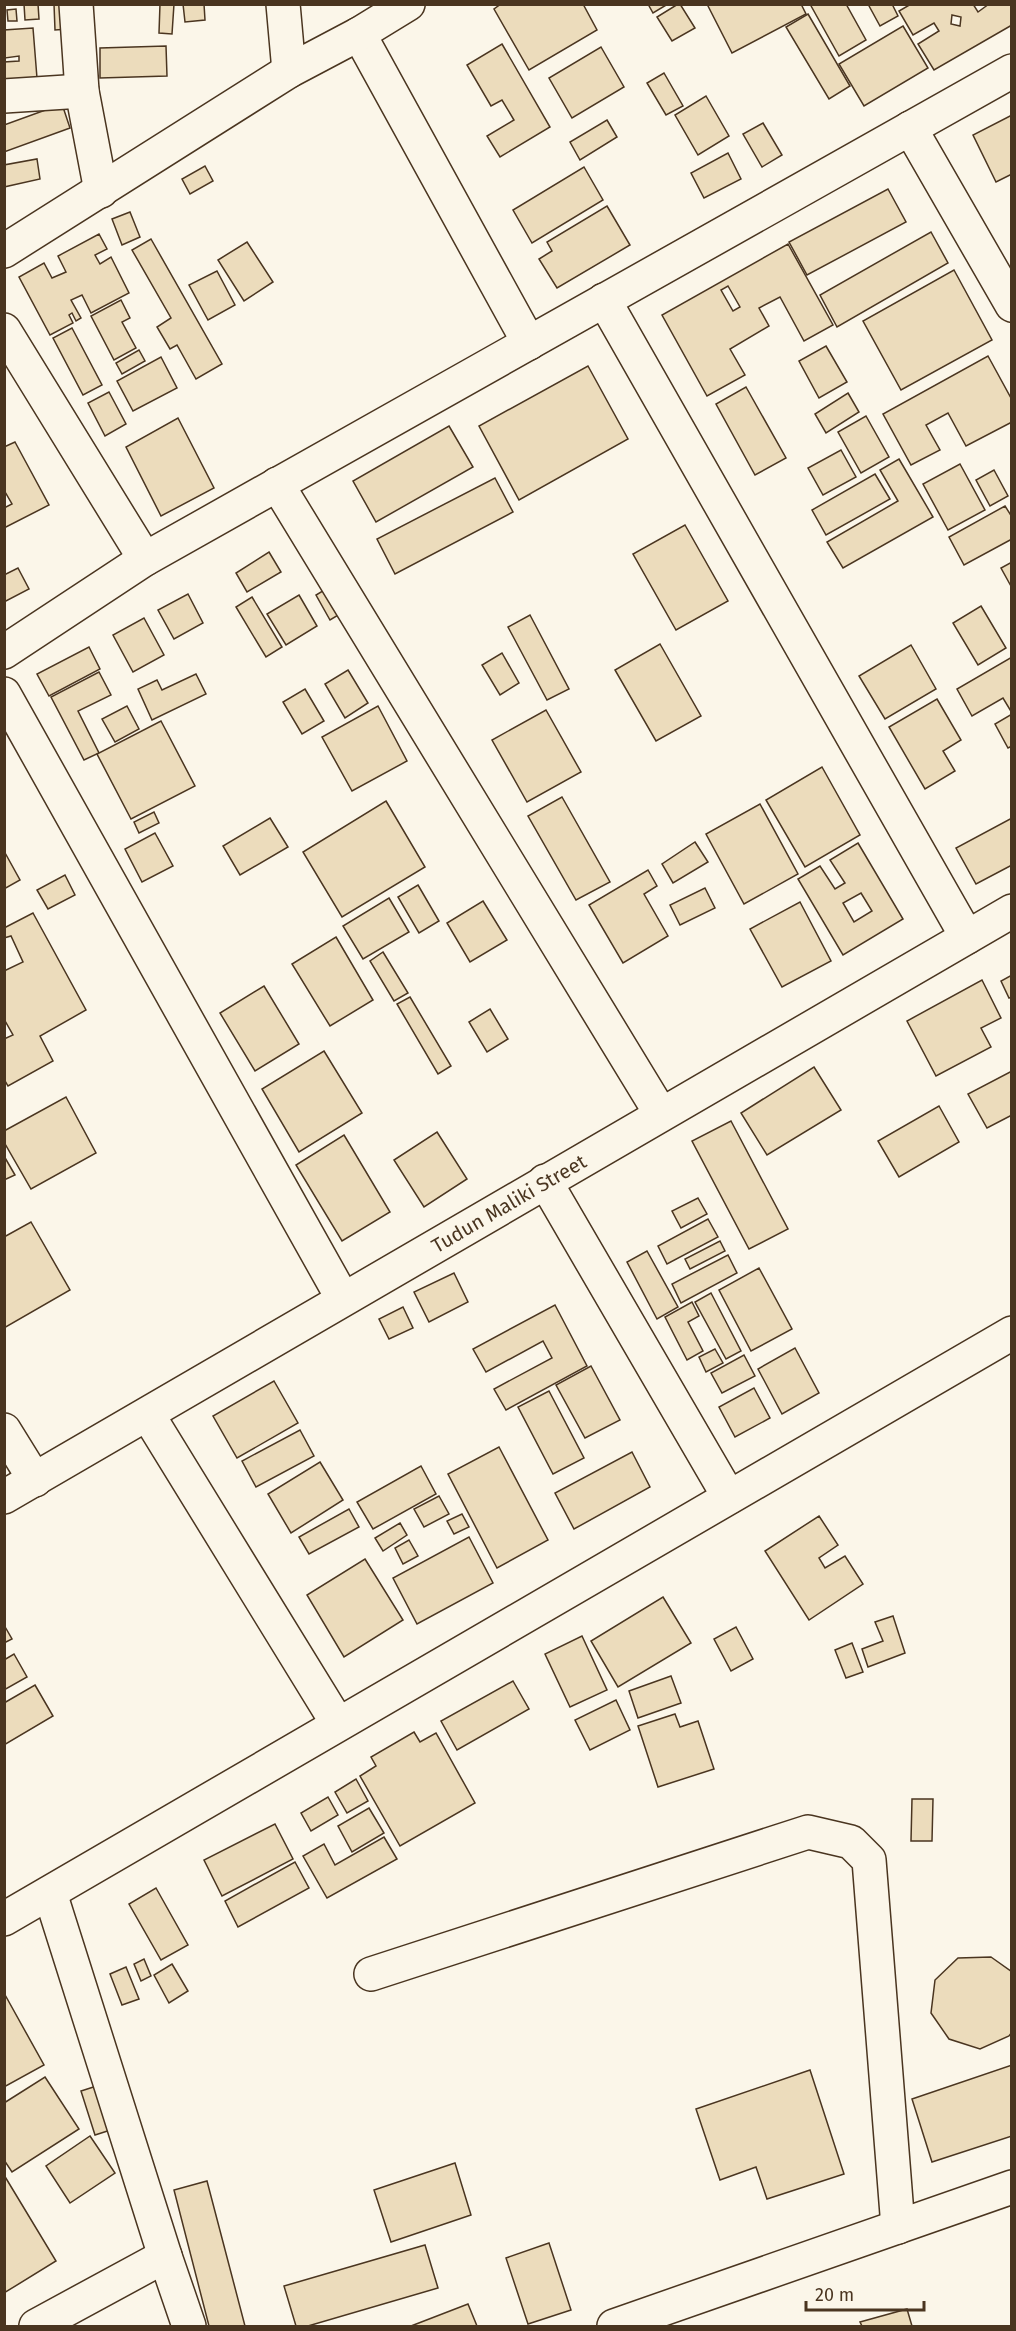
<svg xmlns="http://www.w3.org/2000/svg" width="1016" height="2331" font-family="'Fira Sans',sans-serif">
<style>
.building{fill:#ecdcbc;stroke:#4a3520;stroke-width:1.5;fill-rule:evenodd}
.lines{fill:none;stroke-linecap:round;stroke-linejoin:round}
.minor-casing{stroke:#4a3520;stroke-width:36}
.tertiary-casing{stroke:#4a3520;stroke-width:36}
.minor{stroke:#fbf6e9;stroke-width:33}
.tertiary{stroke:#fbf6e9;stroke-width:33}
.labels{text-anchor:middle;stroke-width:4.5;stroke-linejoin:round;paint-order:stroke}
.street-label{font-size:20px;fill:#4a3520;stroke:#fbf6e9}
</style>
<rect width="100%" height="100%" fill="#fbf6e9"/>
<!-- building -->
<g class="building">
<path d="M24 4H38L39 19 25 20Z"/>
<path d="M54 4H67L68 29 55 30Z"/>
<path d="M160 4H174L172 34 159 33Z"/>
<path d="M183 4H204L205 20 185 22Z"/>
<path d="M501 4H583L597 30 529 70 494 9Z"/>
<path d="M648 4H668L653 13Z"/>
<path d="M678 4H680L695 28 672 41 657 17Z"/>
<path d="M707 4H801L806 14 732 53Z"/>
<path d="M810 4H846L866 40 839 56Z"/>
<path d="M868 4H892L898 16 880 26Z"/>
<path d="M911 4H973L978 12 989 4H1012V25L934 70 918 44 939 31 934 23 913 35 899 11ZM952 15 961 17 960 26 951 24Z"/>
<path d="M16 9 17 21H8L7 10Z"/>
<path d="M808 14 850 86 829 99 786 27Z"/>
<path d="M903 26 928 68 864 106 839 64Z"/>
<path d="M33 28 37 78 4 80V62L19 61V56L5 58 4 30Z"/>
<path d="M502 44 550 127 500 157 487 136 514 120 502 100 491 106 467 65Z"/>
<path d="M166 46 167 76 100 78V48Z"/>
<path d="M601 47 624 87 572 118 549 78Z"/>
<path d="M664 73 683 106 666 115 647 83Z"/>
<path d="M706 96 729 136 698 155 675 115Z"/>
<path d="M62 104 70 128 4 152V125Z"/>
<path d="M1012 115V174L996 182 973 135Z"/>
<path d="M607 120 617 137 580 160 570 142Z"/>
<path d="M763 123 782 155 762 167 743 134Z"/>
<path d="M728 153 741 179 704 198 691 173Z"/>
<path d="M37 159 40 179 4 187V165Z"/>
<path d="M205 166 213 181 190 194 182 179Z"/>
<path d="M584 167 603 200 532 243 513 210Z"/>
<path d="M888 189 906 222 807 275 789 242Z"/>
<path d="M607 206 630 245 557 288 539 259 552 251 547 242Z"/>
<path d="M130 212 140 237 122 245 112 219Z"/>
<path d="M931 232 948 263 837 327 820 295Z"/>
<path d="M99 234 107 249 95 255 100 264 111 257 129 293 91 313 82 295 71 300 81 318 76 321 72 313 69 315 73 323 50 335 19 277 44 263 52 278 66 272 58 256Z"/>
<path d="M151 239 222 364 196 379 177 345 170 349 157 327 171 318 132 250Z"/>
<path d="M247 242 273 282 244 301 218 260Z"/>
<path d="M788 244 833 325 804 341 780 297 759 308 769 326 730 349 745 375 707 396 662 315ZM728 286 740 307 733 311 721 290Z"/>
<path d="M954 270 992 340 901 390 863 321Z"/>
<path d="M217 271 235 305 208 320 189 285Z"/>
<path d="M121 300 130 318 122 322 136 348 114 360 91 316Z"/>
<path d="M72 328 102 385 83 395 53 338Z"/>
<path d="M826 346 847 382 819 398 799 361Z"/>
<path d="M139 350 145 361 122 374 116 363Z"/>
<path d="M988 356 1012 400V422L966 446 948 413 926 425 940 450 911 465 883 414Z"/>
<path d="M161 357 177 388 133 411 117 381Z"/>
<path d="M588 366 628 439 519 500 479 426Z"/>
<path d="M746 387 786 458 755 475 716 404Z"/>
<path d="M109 392 126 424 105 436 88 403Z"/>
<path d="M848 393 859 412 826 433 815 414Z"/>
<path d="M866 416 889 457 861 473 838 432Z"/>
<path d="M178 418 214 488 161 516 126 447Z"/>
<path d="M449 426 473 467 376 522 353 481Z"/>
<path d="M15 442 49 505 4 528V508L12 504 4 490V447Z"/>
<path d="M841 450 856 477 823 495 808 468Z"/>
<path d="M899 459 933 517 843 568 827 542 898 501 880 470Z"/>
<path d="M960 464 985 510 948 530 923 484Z"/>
<path d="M994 470 1008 496 990 506 976 480Z"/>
<path d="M875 474 890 499 826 535 812 510Z"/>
<path d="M495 478 513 512 395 574 377 539Z"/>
<path d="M1005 506 1012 517V539L964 565 949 537Z"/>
<path d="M685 525 728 601 676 630 633 554Z"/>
<path d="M269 552 281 572 247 592 236 573Z"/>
<path d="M1012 562V588L1001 568Z"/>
<path d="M18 568 29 589 4 602V575Z"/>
<path d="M331 586 345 611 330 620 316 595Z"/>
<path d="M188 594 203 623 174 639 158 610Z"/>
<path d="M299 595 317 626 286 645 267 614Z"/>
<path d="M252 597 282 647 266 657 236 607Z"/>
<path d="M981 606 1006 648 978 665 953 623Z"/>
<path d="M530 615 569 689 547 700 508 627Z"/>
<path d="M144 618 164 655 133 672 113 635Z"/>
<path d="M660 644 701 716 656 741 615 670Z"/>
<path d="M911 645 936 689 885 719 859 676Z"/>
<path d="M89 647 100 669 49 696 37 674Z"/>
<path d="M502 653 519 683 500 695 482 665Z"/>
<path d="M1012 657V713L1003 698 972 716 957 689Z"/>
<path d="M348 670 368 703 345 718 325 684Z"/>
<path d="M99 672 111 695 78 711 99 753 84 760 51 697Z"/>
<path d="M196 674 206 694 152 720 138 689 157 680 162 690Z"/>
<path d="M305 689 324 721 302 734 283 702Z"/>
<path d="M937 699 961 740 943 751 955 771 925 789 889 727Z"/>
<path d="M127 706 139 729 115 742 102 719Z"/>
<path d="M378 706 407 761 352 791 322 737Z"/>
<path d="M546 710 581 772 527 802 492 740Z"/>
<path d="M1012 714V746L1008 748 995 724Z"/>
<path d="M161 721 195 786 131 819 97 754Z"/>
<path d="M822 767 860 835 805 867 766 800Z"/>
<path d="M562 797 610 882 576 900 528 816Z"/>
<path d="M386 801 425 867 342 917 303 852Z"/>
<path d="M760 804 798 874 744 904 706 834Z"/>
<path d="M154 812 159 823 139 833 134 822Z"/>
<path d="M270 818 288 847 240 875 223 846Z"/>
<path d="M1012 818V865L976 884 956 848Z"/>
<path d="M155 833 173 866 142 882 125 849Z"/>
<path d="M695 842 708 862 673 883 662 864Z"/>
<path d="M858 843 903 919 843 955 798 879 820 866 835 889 845 883 830 860ZM861 893 872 911 854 922 843 903Z"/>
<path d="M4 851 20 880 4 889Z"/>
<path d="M648 870 657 886 644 894 668 936 623 963 589 905Z"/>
<path d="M65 875 75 895 48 909 37 890Z"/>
<path d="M418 885 439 921 419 933 398 897Z"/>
<path d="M705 888 715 908 680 925 670 905Z"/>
<path d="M389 898 409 932 363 959 343 926Z"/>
<path d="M483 901 507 940 470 962 447 923Z"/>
<path d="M800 902 831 961 782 987 750 929Z"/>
<path d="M33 913 86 1010 40 1036 53 1061 8 1086 4 1079V1039L13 1035 4 1019V971L23 962 11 936 4 938V928Z"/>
<path d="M336 937 373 1000 330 1026 292 964Z"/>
<path d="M383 952 408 993 394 1001 370 961Z"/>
<path d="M1012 975V997L1009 998 1001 981Z"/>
<path d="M982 980 1001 1018 981 1028 991 1047 936 1076 907 1021Z"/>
<path d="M264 986 299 1044 255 1071 220 1013Z"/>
<path d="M410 997 451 1066 438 1074 397 1004Z"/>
<path d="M490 1009 508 1039 487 1052 469 1022Z"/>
<path d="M324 1051 362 1113 299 1152 262 1089Z"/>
<path d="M814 1067 841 1110 767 1155 741 1113Z"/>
<path d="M1012 1071V1115L987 1128 968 1094Z"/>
<path d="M66 1097 96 1153 31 1189 4 1142V1131Z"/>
<path d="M939 1106 959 1142 899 1177 878 1141Z"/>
<path d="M731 1121 788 1229 749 1249 692 1141Z"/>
<path d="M437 1132 467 1179 424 1207 394 1160Z"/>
<path d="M344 1135 390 1212 342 1241 296 1165Z"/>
<path d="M4 1156 15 1175 4 1180Z"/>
<path d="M698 1198 707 1214 681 1228 672 1211Z"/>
<path d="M708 1219 718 1237 667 1264 658 1246Z"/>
<path d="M31 1222 70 1290 4 1328V1237Z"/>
<path d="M720 1241 725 1251 690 1269 685 1259Z"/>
<path d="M647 1251 678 1307 657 1319 627 1262Z"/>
<path d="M728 1255 737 1273 681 1303 672 1284Z"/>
<path d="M759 1268 792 1329 751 1351 719 1290Z"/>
<path d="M454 1273 468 1302 429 1322 414 1292Z"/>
<path d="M711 1293 741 1351 726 1359 695 1302Z"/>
<path d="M692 1302 699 1316 688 1322 703 1351 687 1360 665 1317Z"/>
<path d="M555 1305 587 1366 506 1410 494 1389 552 1358 543 1341 486 1372 473 1349Z"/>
<path d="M403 1307 413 1328 389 1339 379 1319Z"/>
<path d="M795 1348 819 1393 782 1414 758 1369Z"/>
<path d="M715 1349 723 1363 706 1372 699 1357Z"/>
<path d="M744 1355 755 1376 722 1393 711 1373Z"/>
<path d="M591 1366 620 1420 585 1438 556 1385Z"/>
<path d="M274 1381 298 1423 237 1458 213 1416Z"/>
<path d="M754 1388 770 1418 735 1437 719 1407Z"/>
<path d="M549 1391 584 1458 553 1474 518 1407Z"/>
<path d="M300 1430 314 1456 256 1487 242 1461Z"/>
<path d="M499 1447 548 1540 497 1568 448 1474Z"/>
<path d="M632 1452 650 1487 574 1529 555 1493Z"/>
<path d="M320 1462 343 1500 291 1533 268 1494Z"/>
<path d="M421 1466 436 1494 373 1529 357 1502Z"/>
<path d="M439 1496 449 1514 424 1527 414 1509Z"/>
<path d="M349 1509 359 1527 309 1554 299 1537Z"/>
<path d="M462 1514 469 1527 454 1534 447 1521Z"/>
<path d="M819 1516 838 1545 819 1558 825 1568 845 1556 863 1584 809 1620 765 1551Z"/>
<path d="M400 1523 407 1535 383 1551 375 1538Z"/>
<path d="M469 1537 493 1583 417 1624 393 1578Z"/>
<path d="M409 1540 418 1556 403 1564 395 1548Z"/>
<path d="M365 1559 403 1620 344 1657 307 1595Z"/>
<path d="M663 1597 691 1643 618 1687 591 1641Z"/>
<path d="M893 1616 905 1653 868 1667 862 1649 883 1641 875 1622Z"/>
<path d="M4 1625 12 1639 4 1643Z"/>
<path d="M736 1627 753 1659 731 1671 714 1639Z"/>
<path d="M582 1636 607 1690 570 1707 545 1654Z"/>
<path d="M852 1643 863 1672 846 1678 835 1650Z"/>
<path d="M14 1654 27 1677 4 1690V1660Z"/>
<path d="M671 1676 681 1703 638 1718 629 1691Z"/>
<path d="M513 1681 529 1709 457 1750 441 1721Z"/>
<path d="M35 1685 53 1716 4 1745V1703Z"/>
<path d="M616 1700 630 1730 590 1750 575 1720Z"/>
<path d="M675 1714 680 1727 698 1721 714 1769 658 1787 638 1726Z"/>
<path d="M414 1732 420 1742 436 1733 475 1803 400 1846 360 1776 376 1766 371 1757Z"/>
<path d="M356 1779 368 1801 347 1813 335 1792Z"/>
<path d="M328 1797 338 1815 311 1831 301 1813Z"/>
<path d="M912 1799H933L932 1841H911Z"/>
<path d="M369 1808 384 1833 352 1852 338 1826Z"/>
<path d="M275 1824 293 1859 222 1896 204 1860Z"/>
<path d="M384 1837 397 1859 327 1898 303 1856 324 1844 335 1865Z"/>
<path d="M295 1862 309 1888 238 1927 225 1901Z"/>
<path d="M156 1888 188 1945 161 1960 129 1904Z"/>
<path d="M991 1957 1012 1972V2032L1009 2036 980 2049 949 2039 931 2013 935 1980 958 1958Z"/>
<path d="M144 1959 151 1976 141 1981 134 1964Z"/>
<path d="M172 1964 188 1991 169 2003 154 1975Z"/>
<path d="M126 1967 139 1999 122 2005 110 1974Z"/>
<path d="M4 1993 44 2065 4 2087Z"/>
<path d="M1012 2065V2136L932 2162 912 2099Z"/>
<path d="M810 2070 844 2174 767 2199 756 2167 720 2180 696 2109Z"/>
<path d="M45 2077 79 2129 12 2172 4 2160V2103Z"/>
<path d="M106 2083 120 2127 95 2135 81 2091Z"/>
<path d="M90 2136 115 2173 70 2203 46 2166Z"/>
<path d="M455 2163 471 2215 391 2242 374 2190Z"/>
<path d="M4 2175 56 2261 4 2293Z"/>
<path d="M207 2181 245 2326H209L174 2190Z"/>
<path d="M549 2243 571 2310 528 2324 506 2258Z"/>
<path d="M425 2245 438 2288 308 2326H296L284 2286Z"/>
<path d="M468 2304 477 2326H411Z"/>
<path d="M907 2309 912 2326H862L860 2322Z"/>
</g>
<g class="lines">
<!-- minor casing -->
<g class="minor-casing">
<g id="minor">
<path d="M76 4 82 91 101 191"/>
<path d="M283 4 289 71"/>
<path d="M359 34 529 343"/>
<path d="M4 96 82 91"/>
<path d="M910 128 1012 305"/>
<path d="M4 251 289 71 359 34 408 4"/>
<path d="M604 300 967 937"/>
<path d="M4 330 145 559"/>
<path d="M277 484 661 1114"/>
<path d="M4 652 145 559 1012 71"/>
<path d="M4 694 343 1299"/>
<path d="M545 1181 729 1497"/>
<path d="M148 1415 338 1724"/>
<path d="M4 1430 35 1480"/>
<path d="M50 1893 165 2256 189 2326"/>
<path d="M4 1919 1012 1333"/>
<path d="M371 1974 808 1832 851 1842 869 1860 898 2227"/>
<path d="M36 2326 165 2256"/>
</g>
</g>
<!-- tertiary casing -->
<g class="tertiary-casing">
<g id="tertiary">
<path id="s1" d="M4 1497 1012 911"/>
<path d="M614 2326 1012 2187"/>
</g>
</g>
<!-- minor -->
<use href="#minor" class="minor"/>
<!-- tertiary -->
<use href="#tertiary" class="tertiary"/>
</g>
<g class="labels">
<!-- street labels -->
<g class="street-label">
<text dy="7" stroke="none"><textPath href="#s1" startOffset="584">Tudun Maliki Street</textPath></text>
</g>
</g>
<!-- border -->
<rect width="1016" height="2331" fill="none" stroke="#4a3520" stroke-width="12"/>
<!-- scale -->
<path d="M806 2301v9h118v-9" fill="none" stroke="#4a3520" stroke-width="3"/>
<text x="815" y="2301" font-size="18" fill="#4a3520" stroke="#fbf6e9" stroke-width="4.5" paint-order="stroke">20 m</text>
</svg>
